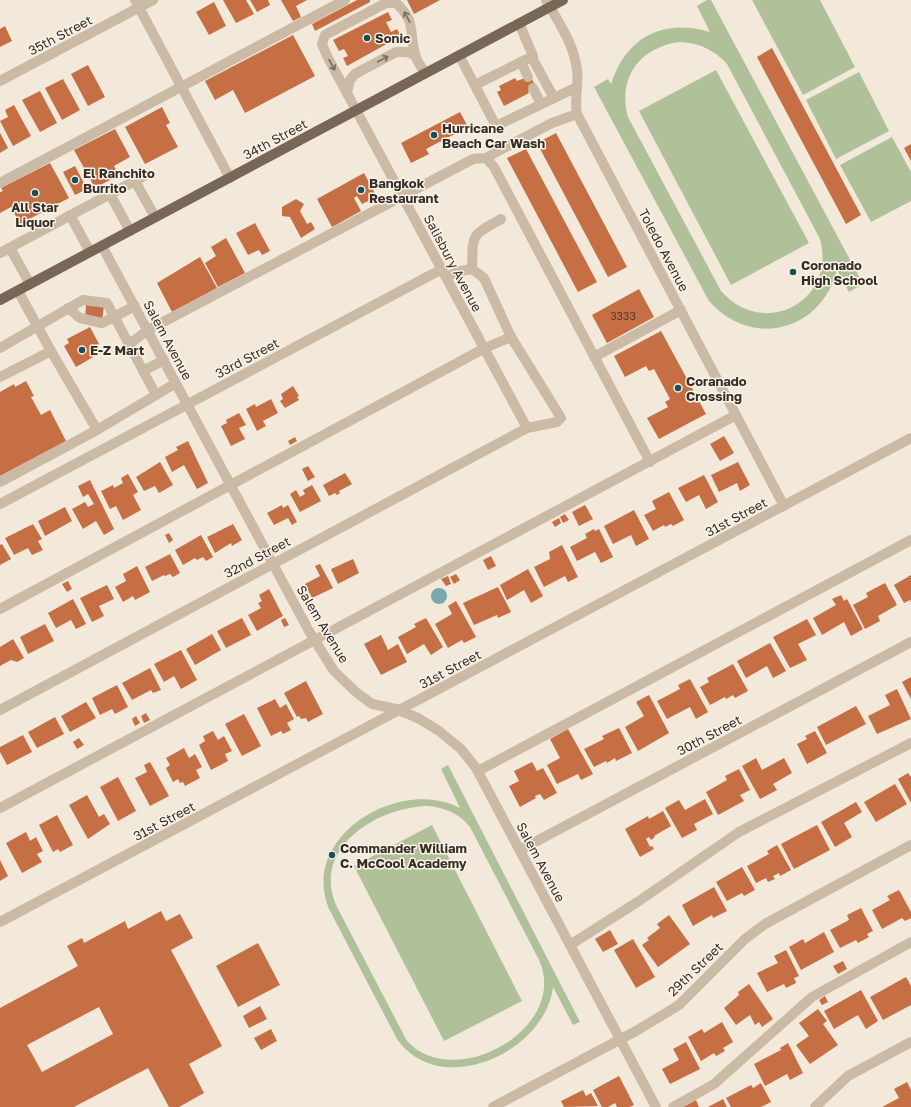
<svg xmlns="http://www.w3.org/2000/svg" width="911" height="1107" font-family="'Golos Text',sans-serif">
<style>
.green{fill:#b0c19a;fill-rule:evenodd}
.water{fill:#79a8af}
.building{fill:#c66f44;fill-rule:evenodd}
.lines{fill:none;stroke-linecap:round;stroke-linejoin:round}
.minor{stroke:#cabaa6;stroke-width:10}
.major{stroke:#786658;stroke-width:10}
.oneway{stroke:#796c60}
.poi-dot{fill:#1d4e57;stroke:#f9f2e7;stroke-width:1.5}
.labels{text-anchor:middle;stroke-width:3;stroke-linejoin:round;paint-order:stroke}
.number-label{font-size:11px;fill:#5a3e2e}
.street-label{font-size:13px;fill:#362d27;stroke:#f9f2e7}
.poi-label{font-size:13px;font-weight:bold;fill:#362d27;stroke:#f9f2e7;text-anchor:start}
</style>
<rect width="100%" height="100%" fill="#f2e9da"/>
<!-- green -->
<g class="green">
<path d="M707 0H711L863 284 849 292 837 270C821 332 751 349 709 301L594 87 608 79 611 84C626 37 663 18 710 32L697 6ZM681 42C700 43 714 50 727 64L820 239C837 301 764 340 721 291L628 117C617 77 641 46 681 42Z"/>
<path d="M752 0H820L855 67 803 95Z"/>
<path d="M716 70 809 243 731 285 639 111Z"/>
<path d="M859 72 889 131 836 159 806 100Z"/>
<path d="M892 137 911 172V201L871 222 840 165Z"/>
<path d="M448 765 580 1022 573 1025 553 987C545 1053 440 1100 397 1039L329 909C299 836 400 776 460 808L441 769ZM426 806C444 807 459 813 470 827L539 960C570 1028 454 1093 407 1041L336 905C312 848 376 808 426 806Z"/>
<path d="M432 825 522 1001 444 1041 354 866Z"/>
</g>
<!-- water -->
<circle class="water" cx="439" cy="596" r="8"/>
<!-- building -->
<g class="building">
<path d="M223 0H246L254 14 236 23Z"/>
<path d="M250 0H268L270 5 257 12Z"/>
<path d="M281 0H307L296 6 301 17 293 21Z"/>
<path d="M357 0H370V2L315 31 312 24Z"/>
<path d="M407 0H440L414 14Z"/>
<path d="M214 2 226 26 209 35 196 12Z"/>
<path d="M388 12 392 20 386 22 391 32 397 29 401 36 347 66 343 58 348 56 344 49 339 51 333 40Z"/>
<path d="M5 26 12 41 0 47V29Z"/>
<path d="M293 35 315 76 245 113 233 90 215 100 205 81Z"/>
<path d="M772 48 861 215 846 224 757 57Z"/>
<path d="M88 65 105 97 88 106 71 74Z"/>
<path d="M530 76 536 86 528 91 529 93 504 106 497 92 501 90 499 86 515 78 517 81Z"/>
<path d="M63 79 80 110 62 120 45 88Z"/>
<path d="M40 91 57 123 40 132 22 100Z"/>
<path d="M14 105 31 136 13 146 0 121 8 117 5 110Z"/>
<path d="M162 107 170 123 166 125 178 147 145 164 125 127Z"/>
<path d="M460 112 468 127 426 149 429 154 411 163 401 143Z"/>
<path d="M115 129 130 157 114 166 119 175 95 188 74 150Z"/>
<path d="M0 133 8 148 0 153Z"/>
<path d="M556 133 627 267 608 277 537 143Z"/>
<path d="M911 144V161L904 148Z"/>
<path d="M526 149 597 282 578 292 507 158Z"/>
<path d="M50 163 69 198 20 224 11 207 0 213V192L3 191 1 188Z"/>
<path d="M75 166 87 189 75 195 63 172Z"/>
<path d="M364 173 377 197 362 204 357 196 354 198 361 211 332 227 317 199Z"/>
<path d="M296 199 304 204 300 211 307 224 311 222 315 229 301 238 290 217 282 216V207Z"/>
<path d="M255 223 270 251 262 255 259 250 248 255 236 233Z"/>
<path d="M226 238 245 273 218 287 205 263 216 256 211 247Z"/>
<path d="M200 257 217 288 172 312 157 283Z"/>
<path d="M639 289 654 317 607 343 592 315Z"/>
<path d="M86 304 104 306 102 321 85 319Z"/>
<path d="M90 327 99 344 96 346 100 353 76 367 64 346 69 343 67 339Z"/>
<path d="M661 331 706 414 659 439 647 418 668 407 665 402 670 399 654 369 649 371 646 366 625 377 614 356Z"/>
<path d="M26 381 34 396 31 397 41 415 50 410 66 441 0 476V392L14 384 15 387Z"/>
<path d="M293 386 299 396 297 397 299 400 285 408 280 401 283 399 281 394Z"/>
<path d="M271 399 278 413 263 421 266 426 257 431 246 409 255 404 256 407Z"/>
<path d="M239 413 246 425 239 428 245 439 231 446 221 426 227 423 226 420Z"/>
<path d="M724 436 734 453 720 461 710 444Z"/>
<path d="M295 437 297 441 290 445 288 441Z"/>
<path d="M188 441 208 483 197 489 184 465 172 472 165 457 178 450 176 447Z"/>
<path d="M160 462 173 485 159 493 155 486 144 491 136 477Z"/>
<path d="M738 462 750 485 740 491 737 483 719 492 711 475Z"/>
<path d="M308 466 315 477 308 481 302 469Z"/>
<path d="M345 473 352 484 339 491 340 493 337 495 335 493 329 496 323 485Z"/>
<path d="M128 474 138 492 133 495 141 510 123 520 116 506 110 509 101 491 113 485 114 488 123 483 121 478Z"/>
<path d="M704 475 718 502 706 509 699 495 686 502 678 488Z"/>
<path d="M90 480 114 529 104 535 96 521 83 529 72 509 85 502 88 507 94 504 88 494 83 497 78 486Z"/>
<path d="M312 485 321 501 300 512 290 494 296 490 300 497 305 494 303 490Z"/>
<path d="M669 492 684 520 673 526 671 524 665 527 664 525 653 531 644 515 656 509 652 501Z"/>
<path d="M282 505 283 508 288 505 297 522 292 525 288 518 274 525 267 513Z"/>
<path d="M585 505 593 519 579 526 572 512Z"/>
<path d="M65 507 72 521 45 536 38 521Z"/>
<path d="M634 510 649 539 636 546 631 535 613 544 604 526Z"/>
<path d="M565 514 569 520 563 523 560 517Z"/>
<path d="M559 518 561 523 555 527 552 522Z"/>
<path d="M33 524 42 539 38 541 43 550 32 555 28 548 14 555 5 538Z"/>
<path d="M233 524 242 540 232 546 231 543 215 553 207 537Z"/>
<path d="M594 529 595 531 599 529 613 557 601 563 595 552 577 561 570 547 587 538 585 534Z"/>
<path d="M169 533 173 540 169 543 165 535Z"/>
<path d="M201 535 213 557 206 561 203 557 197 560 195 558 183 565 175 550Z"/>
<path d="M2 544 11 559 0 565V545Z"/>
<path d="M562 545 578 577 568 582 565 576 544 587 534 567 550 559 549 552Z"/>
<path d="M170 554 180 573 173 577 170 574 165 576 164 575 152 581 145 567Z"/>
<path d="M491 556 496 566 488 570 483 560Z"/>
<path d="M353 559 359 573 338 584 331 569Z"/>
<path d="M320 564 333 588 312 598 305 584 320 576 315 566Z"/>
<path d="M137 566 150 592 135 600 133 596 123 602 115 587 126 581 123 574Z"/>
<path d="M528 569 543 596 531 603 524 590 507 600 500 585Z"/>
<path d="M456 574 460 580 454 584 450 577Z"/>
<path d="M911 575V602L910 600 904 603 894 585Z"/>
<path d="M448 576 451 584 446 586 441 579Z"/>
<path d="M68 581 72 589 67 592 62 584Z"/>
<path d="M885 583 897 605 878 616 880 621 865 629 853 605 868 597 866 593Z"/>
<path d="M107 585 114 599 99 606 104 616 92 622 80 598Z"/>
<path d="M498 587 511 612 498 618 497 615 474 625 463 603Z"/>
<path d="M269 589 283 616 257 631 248 615 261 608 258 603 262 601 259 595Z"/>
<path d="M841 595 844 601 847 599 863 629 851 636 844 622 822 635 813 618 836 605 832 599Z"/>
<path d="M73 599 86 624 76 629 71 620 56 628 48 613Z"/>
<path d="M456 601 476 637 464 643 462 640 448 648 435 624 452 614 448 606Z"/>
<path d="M242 618 251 635 226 648 217 631Z"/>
<path d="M285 618 289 625 284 627 281 620Z"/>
<path d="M426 618 443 647 431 655 424 644 407 654 398 637 416 627 414 624Z"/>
<path d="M807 619 816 635 798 644 807 660 790 668 773 637Z"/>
<path d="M45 624 54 641 28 654 20 637Z"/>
<path d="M212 634 221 650 195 665 186 649Z"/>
<path d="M381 635 388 650 398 644 407 662 381 675 364 644Z"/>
<path d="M13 639 24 658 17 662 11 660 0 666V647Z"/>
<path d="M770 643 786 671 773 678 767 666 746 678 737 661Z"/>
<path d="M181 650 197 680 181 689 174 676 164 682 154 664Z"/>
<path d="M733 664 748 691 735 698 733 695 726 699 725 697 710 705 700 687 709 682 707 678Z"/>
<path d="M150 668 161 690 153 693 151 690 132 700 122 683Z"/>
<path d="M911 677V699L902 682Z"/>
<path d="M690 679 708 712 696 719 690 707 667 719 657 701 680 689 678 685Z"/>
<path d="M306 681 323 714 308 722 306 718 301 719 299 716 297 717 284 693Z"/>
<path d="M117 685 128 707 115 714 112 709 100 715 92 698Z"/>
<path d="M897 689 911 719 877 734 868 716 890 705 885 695Z"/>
<path d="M649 695 669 733 638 751 625 727 644 716 636 702Z"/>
<path d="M275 699 280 708 286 704 294 719 287 723 291 730 283 734 281 731 271 736 257 708Z"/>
<path d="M86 702 96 718 70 732 61 716Z"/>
<path d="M856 706 866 724 826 745 817 727Z"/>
<path d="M146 713 150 720 144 723 141 716Z"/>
<path d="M244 714 261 746 242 756 225 724Z"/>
<path d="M136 716 140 723 135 726 132 719Z"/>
<path d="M55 717 64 734 37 748 28 732Z"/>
<path d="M619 728 632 753 616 761 615 758 607 763 606 761 594 767 584 749 604 739 602 736Z"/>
<path d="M568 729 593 774 581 780 578 774 557 784 547 765 560 758 550 739Z"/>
<path d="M213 731 218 740 224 736 232 751 225 754 228 761 211 770 199 745 205 741 203 736Z"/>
<path d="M815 731 827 753 807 764 797 744 807 739 805 736Z"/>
<path d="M23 735 32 752 7 765 0 752V747Z"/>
<path d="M79 738 84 745 77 749 73 742Z"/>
<path d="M184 748 189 758 195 754 202 767 196 770 200 778 185 786 183 782 180 783 178 779 173 782 166 768 170 765 166 758Z"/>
<path d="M756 758 762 770 784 758 792 773 773 784 777 790 760 799 742 766Z"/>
<path d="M150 762 169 796 150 806 135 778 147 772 144 765Z"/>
<path d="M532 762 537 771 543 768 557 793 544 800 540 794 535 796 536 798 520 807 509 786 519 781 514 771Z"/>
<path d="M739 769 750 790 740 795 744 801 718 815 706 792 727 780 725 776Z"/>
<path d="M908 773 911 777V803L898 779Z"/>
<path d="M118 777 136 811 118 821 100 787Z"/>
<path d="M895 784 907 804 876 822 864 802Z"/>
<path d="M87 795 99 817 104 814 110 824 88 839 69 805Z"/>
<path d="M705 799 713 814 694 824 697 830 682 838 665 808 679 800 685 810Z"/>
<path d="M856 802 862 812 844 823 852 837 835 847 821 822Z"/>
<path d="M663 811 671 826 654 836 655 837 651 840 649 837 646 839 650 847 652 846 654 849 640 857 625 829 648 816 649 819Z"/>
<path d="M57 815 73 845 60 852 58 849 53 852 39 825Z"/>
<path d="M817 825 830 850 794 869 781 844Z"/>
<path d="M26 832 30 841 36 837 43 851 37 854 42 862 22 873 6 843Z"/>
<path d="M777 845 791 870 780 876 779 873 773 876 775 879 768 882 766 878 756 883 747 866 769 854 767 851Z"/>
<path d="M0 860 8 876 0 881Z"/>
<path d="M742 867 755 890 744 896 742 893 727 901 716 882Z"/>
<path d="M714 887 727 911 713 918 712 915 693 926 682 905Z"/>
<path d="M899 890 911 912V918L905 921 902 918 882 929 872 910 890 900 887 896Z"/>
<path d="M861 908 873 931 867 934 869 937 858 943 856 940 840 948 830 930 849 920 847 915Z"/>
<path d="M161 911 166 921 180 914 193 938 171 950 222 1046 189 1064 204 1093 179 1107H169L148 1068 74 1107H0V1008L78 966 67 946 82 938 84 943 125 921 128 929ZM99 1007 113 1034 42 1072 27 1045Z"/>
<path d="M669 915 690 944 658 967 642 945 649 940 647 938 660 928 657 924Z"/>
<path d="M610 930 618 944 603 952 595 939Z"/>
<path d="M824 932 834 952 801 970 789 947 803 939 805 943Z"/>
<path d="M633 939 655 977 636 988 614 950Z"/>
<path d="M258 943 280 985 238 1007 216 966Z"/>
<path d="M786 950 799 976 794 978 796 983 786 988 784 984 767 992 757 973 778 963 774 956Z"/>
<path d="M843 961 847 969 838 974 833 966Z"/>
<path d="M906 977 911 986V1005L883 1020 870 997Z"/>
<path d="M749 984 773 1019 762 1027 759 1022 755 1025 750 1015 736 1025 724 1008 739 995 738 992Z"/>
<path d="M861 990 878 1021 866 1029 858 1015 834 1029 824 1011Z"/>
<path d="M825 996 828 1002 822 1005 819 1000Z"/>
<path d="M260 1006 267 1019 249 1028 243 1016Z"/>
<path d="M818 1009 827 1021 823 1024 838 1045 810 1064 796 1045 809 1036 799 1023Z"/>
<path d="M722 1022 733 1042 723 1048 725 1051 716 1056 714 1053 701 1061 688 1037 702 1029 704 1033Z"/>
<path d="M271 1029 277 1041 261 1050 254 1038Z"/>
<path d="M686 1042 700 1069 670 1084 662 1069 679 1060 673 1049Z"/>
<path d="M788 1043 803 1073 790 1080 787 1074 765 1086 754 1064 781 1050 780 1048Z"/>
<path d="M619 1076 634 1105 630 1107H617L615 1103 608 1107H602L593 1090Z"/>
<path d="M907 1082 911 1090V1107H882L899 1098 894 1089Z"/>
<path d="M761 1083 771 1102 761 1107H731L726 1098 751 1085 753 1088Z"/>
<path d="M583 1090 586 1096 591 1093 598 1106 564 1107 561 1101Z"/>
<path d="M723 1099 727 1107H708Z"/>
<path d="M696 1100 699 1107H683Z"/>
</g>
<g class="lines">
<!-- minor -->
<g class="minor">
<path d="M135 0 230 178"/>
<path d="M546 0C559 23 574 44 577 70 579 85 574 99 577 114L784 506"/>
<path d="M459 55 496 126 577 87"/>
<path d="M531 56 554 98"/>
<path d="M521 62 528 77"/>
<path d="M425 73C422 67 416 61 415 54 409 31 416 21 396 3H386L325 35 322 44 327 56 527 428"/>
<path d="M0 81 153 0"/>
<path d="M475 85 533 56 519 23"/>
<path d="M533 88 541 104"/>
<path d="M347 93 350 80 355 74 396 52H407L415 55"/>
<path d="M486 158 494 167 650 462"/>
<path d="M135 181 155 217"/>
<path d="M0 183 345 0"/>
<path d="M110 194 130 231"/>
<path d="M70 215 90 252"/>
<path d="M102 246 309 631 334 671 356 692 372 704 396 709 418 718 439 731 461 749 476 768 656 1107"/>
<path d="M10 248 30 284"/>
<path d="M0 253 144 176"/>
<path d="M472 269C473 234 470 236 501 219"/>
<path d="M68 308 80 318 102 323 135 306"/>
<path d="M128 345 148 330 473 159 486 158 502 149 552 123 577 114"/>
<path d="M0 348 83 300 107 303 156 395 176 383"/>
<path d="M51 351 97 430"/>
<path d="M594 357 681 310"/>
<path d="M143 371 164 360"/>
<path d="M0 377 51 351 18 291"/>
<path d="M0 482 97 430 156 395"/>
<path d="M0 504 442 269"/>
<path d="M0 609 485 348 511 337 484 278 472 269 460 271 446 277"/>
<path d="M0 710 527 428 557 422 561 418 558 413 511 337"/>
<path d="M478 771 911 540"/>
<path d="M0 808 736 415"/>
<path d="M520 850 911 642"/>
<path d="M0 922 911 438"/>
<path d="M570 945 639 901 739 832 911 743"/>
<path d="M493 1107 636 1031 679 1005 745 939 765 924 911 845"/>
<path d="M673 1107 714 1084 812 997 911 942"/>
<path d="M815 1107 848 1076 911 1042"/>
</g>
<!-- major -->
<path class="major" d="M0 300 563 0"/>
</g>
<!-- one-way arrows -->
<defs><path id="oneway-shaft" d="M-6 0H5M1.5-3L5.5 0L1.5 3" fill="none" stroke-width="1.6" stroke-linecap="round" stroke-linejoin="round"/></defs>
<g class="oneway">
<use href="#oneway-shaft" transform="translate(407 17) rotate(-118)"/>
<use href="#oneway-shaft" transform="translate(383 59) rotate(-28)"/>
<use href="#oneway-shaft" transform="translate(332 65) rotate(61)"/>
</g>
<!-- markers -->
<g class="poi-dot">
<circle cx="367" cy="38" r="4"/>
<circle cx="434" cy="135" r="4"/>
<circle cx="75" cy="180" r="4"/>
<circle cx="361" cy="190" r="4"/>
<circle cx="35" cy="193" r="4"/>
<circle cx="793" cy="272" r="4"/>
<circle cx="82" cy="350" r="4"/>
<circle cx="678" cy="388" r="4"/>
<circle cx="332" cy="855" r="4"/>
</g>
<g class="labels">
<!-- number labels -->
<g class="number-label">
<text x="623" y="320">3333</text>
</g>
<!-- street labels -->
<g class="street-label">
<text transform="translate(60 35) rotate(-28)" y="5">35th Street</text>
<text transform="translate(275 139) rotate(-28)" y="5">34th Street</text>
<text transform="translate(664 250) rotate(62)" y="5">Toledo Avenue</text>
<text transform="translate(453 263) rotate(62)" y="5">Salisbury Avenue</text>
<text transform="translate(168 340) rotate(62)" y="5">Salem Avenue</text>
<text transform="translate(247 358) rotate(-28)" y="5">33rd Street</text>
<text transform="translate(736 517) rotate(-28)" y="5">31st Street</text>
<text transform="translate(257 557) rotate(-28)" y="5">32nd Street</text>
<text transform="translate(323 624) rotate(59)" y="5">Salem Avenue</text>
<text transform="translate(450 669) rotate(-28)" y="5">31st Street</text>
<text transform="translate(709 735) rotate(-28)" y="5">30th Street</text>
<text transform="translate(164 821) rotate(-28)" y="5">31st Street</text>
<text transform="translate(541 862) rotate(62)" y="5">Salem Avenue</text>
<text transform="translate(695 969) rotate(-44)" y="5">29th Street</text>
</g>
<!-- poi labels -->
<g class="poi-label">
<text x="375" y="43">Sonic</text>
<text x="442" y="133">Hurricane<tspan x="442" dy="15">Beach Car Wash</tspan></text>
<text x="83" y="178">El Ranchito<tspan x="83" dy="15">Burrito</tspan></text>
<text x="369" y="188">Bangkok<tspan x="369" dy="15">Restaurant</tspan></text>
<text x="35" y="212" text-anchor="middle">All Star<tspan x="35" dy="15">Liquor</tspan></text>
<text x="801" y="270">Coronado<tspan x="801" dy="15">High School</tspan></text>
<text x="90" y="355">E-Z Mart</text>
<text x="686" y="386">Coranado<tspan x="686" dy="15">Crossing</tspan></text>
<text x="340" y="853">Commander William<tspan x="340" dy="15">C. McCool Academy</tspan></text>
</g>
</g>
</svg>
